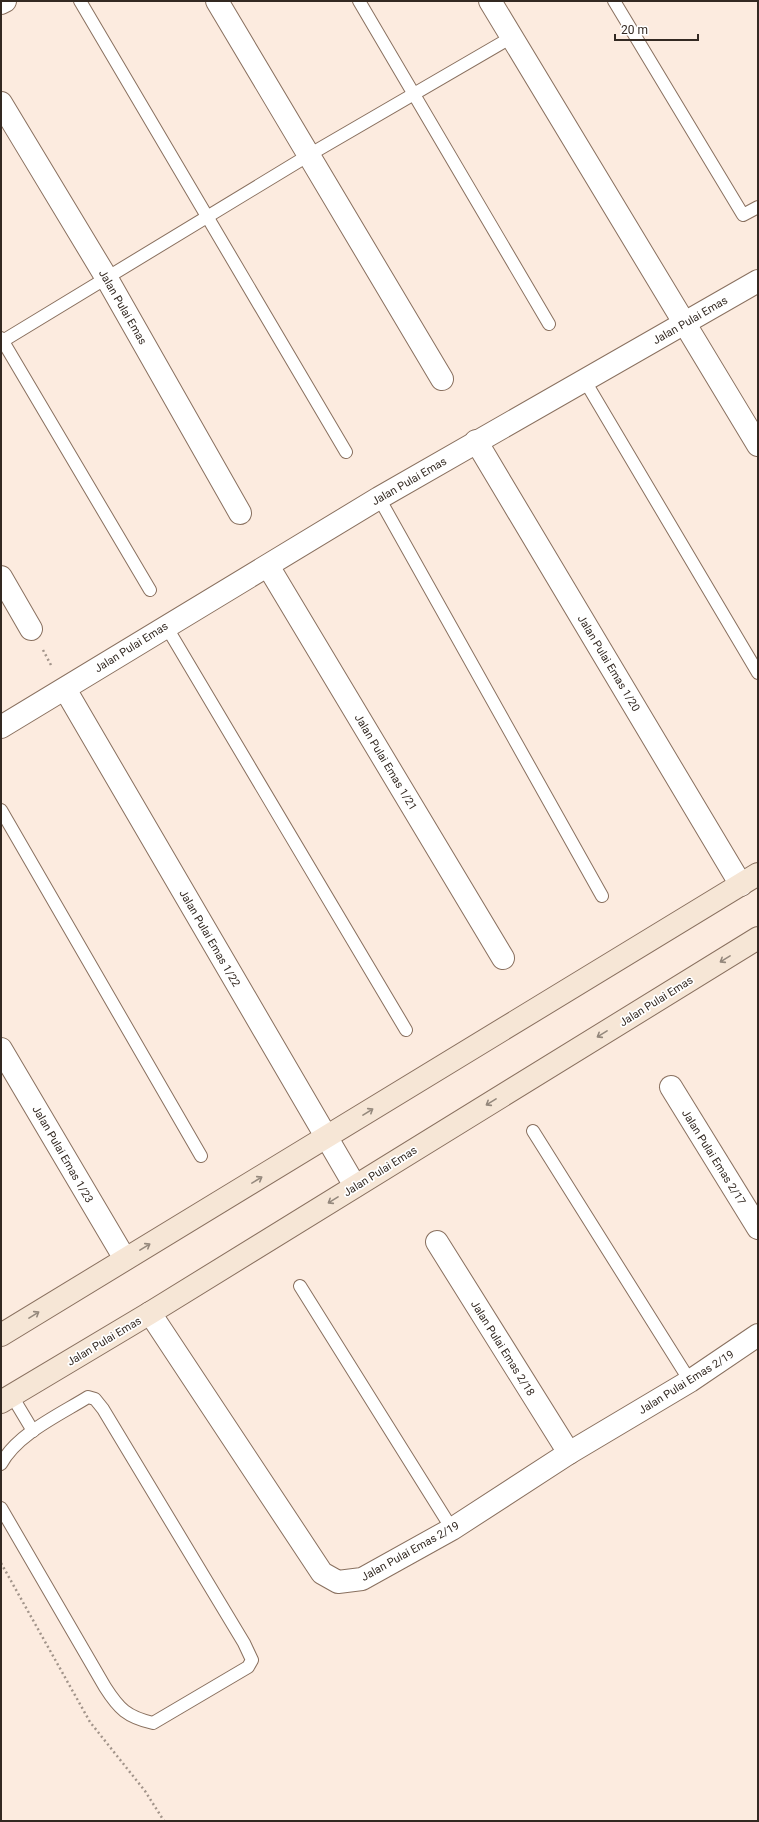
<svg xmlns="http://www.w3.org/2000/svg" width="759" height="1822" font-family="Roboto,sans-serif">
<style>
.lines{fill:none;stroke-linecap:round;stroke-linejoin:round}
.lane-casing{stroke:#89705f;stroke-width:14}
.street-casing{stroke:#89705f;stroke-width:24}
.secondary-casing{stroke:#89705f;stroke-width:24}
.path{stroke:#a2948a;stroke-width:2.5;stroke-dasharray:2 3;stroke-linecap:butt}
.lane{stroke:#fff;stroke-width:12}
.street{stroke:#fff;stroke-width:22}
.secondary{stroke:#f6e6d6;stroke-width:22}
.oneway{stroke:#94887c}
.labels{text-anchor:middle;stroke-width:3.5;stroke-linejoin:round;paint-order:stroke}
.street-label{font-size:11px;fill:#332922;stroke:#fff}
</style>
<rect width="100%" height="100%" fill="#fcebdf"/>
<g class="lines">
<!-- lane casing -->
<g class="lane-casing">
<g id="lane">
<path d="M80 1 346 452"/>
<path d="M359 1 549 324"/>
<path d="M614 1 743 215 758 207"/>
<path d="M1 338 150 590"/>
<path d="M1 342 309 155 512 37"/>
<path d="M585 381 758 673"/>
<path d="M379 498 602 896"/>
<path d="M166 626 406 1030"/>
<path d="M1 810 201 1156"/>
<path d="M533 1131 690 1381"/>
<path d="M300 1286 452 1529"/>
<path d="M12 1396 33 1431"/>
<path d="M1 1464C17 1434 59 1415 88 1397L95 1399 103 1409 244 1643 252 1660 248 1667 153 1723C127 1717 119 1709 105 1687L1 1508"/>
</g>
</g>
<!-- street casing -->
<g class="street-casing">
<g id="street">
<path d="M217 1 442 379"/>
<path d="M490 1 758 445"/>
<path d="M1 3 5 1"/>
<path d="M1 103 106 277 240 513"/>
<path d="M476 441 741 885"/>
<path d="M268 566 503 958"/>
<path d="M1 577 31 629"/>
<path d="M65 689 355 1186"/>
<path d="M1 727 379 498 758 281"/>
<path d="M1 1049 125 1259"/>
<path d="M671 1087 758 1228"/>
<path d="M437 1242 569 1453"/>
<path d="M150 1313 322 1573 338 1582 362 1579 452 1529 569 1453 690 1381 758 1335"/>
</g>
</g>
<!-- secondary casing -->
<g class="secondary-casing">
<g id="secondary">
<path d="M1 1335 758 874"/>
<path d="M1 1402 150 1313 758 938"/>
</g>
</g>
<!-- path -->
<g class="path">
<path d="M43 650 52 667"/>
<path d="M1 1563 90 1722 145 1791 164 1821"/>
</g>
<!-- lane -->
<use href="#lane" class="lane"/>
<!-- street -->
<use href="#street" class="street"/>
<!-- secondary -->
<use href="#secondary" class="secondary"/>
</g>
<!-- one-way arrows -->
<defs><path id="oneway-shaft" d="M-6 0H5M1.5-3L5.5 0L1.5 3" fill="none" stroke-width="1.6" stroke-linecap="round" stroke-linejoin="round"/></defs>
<g class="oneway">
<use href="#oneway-shaft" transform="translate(725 959) rotate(148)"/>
<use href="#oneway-shaft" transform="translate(602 1034) rotate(148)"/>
<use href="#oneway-shaft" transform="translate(491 1102) rotate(148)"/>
<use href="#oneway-shaft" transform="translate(368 1112) rotate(-32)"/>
<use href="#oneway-shaft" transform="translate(257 1180) rotate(-31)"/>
<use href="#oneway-shaft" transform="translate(333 1200) rotate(148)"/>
<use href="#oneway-shaft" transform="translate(145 1247) rotate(-31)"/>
<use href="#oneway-shaft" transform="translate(34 1315) rotate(-32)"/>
</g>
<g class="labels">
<!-- street labels -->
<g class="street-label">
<text transform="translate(123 307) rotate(60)" y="4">Jalan Pulai Emas</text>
<text transform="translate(690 320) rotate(-30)" y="4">Jalan Pulai Emas</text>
<text transform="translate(409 481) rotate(-30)" y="4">Jalan Pulai Emas</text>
<text transform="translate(131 647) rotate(-32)" y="4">Jalan Pulai Emas</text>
<text transform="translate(609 663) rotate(59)" y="4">Jalan Pulai Emas 1/20</text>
<text transform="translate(386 762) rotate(59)" y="4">Jalan Pulai Emas 1/21</text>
<text transform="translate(210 938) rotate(60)" y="4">Jalan Pulai Emas 1/22</text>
<text transform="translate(656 1001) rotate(-32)" y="4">Jalan Pulai Emas</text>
<text transform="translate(63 1154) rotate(60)" y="4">Jalan Pulai Emas 1/23</text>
<text transform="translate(714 1157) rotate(58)" y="4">Jalan Pulai Emas 2/17</text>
<text transform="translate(380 1171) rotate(-32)" y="4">Jalan Pulai Emas</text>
<text transform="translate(104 1341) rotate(-31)" y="4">Jalan Pulai Emas</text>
<text transform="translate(503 1348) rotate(58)" y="4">Jalan Pulai Emas 2/18</text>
<text transform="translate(686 1382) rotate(-32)" y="4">Jalan Pulai Emas 2/19</text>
<text transform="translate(410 1551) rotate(-29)" y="4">Jalan Pulai Emas 2/19</text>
</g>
</g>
<!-- border -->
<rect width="759" height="1822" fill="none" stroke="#332922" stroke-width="4"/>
<!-- scale -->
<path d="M615 34v6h83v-6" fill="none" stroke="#332922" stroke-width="2"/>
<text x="621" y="34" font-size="12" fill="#332922" stroke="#ffffff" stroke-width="3" paint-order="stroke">20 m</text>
</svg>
